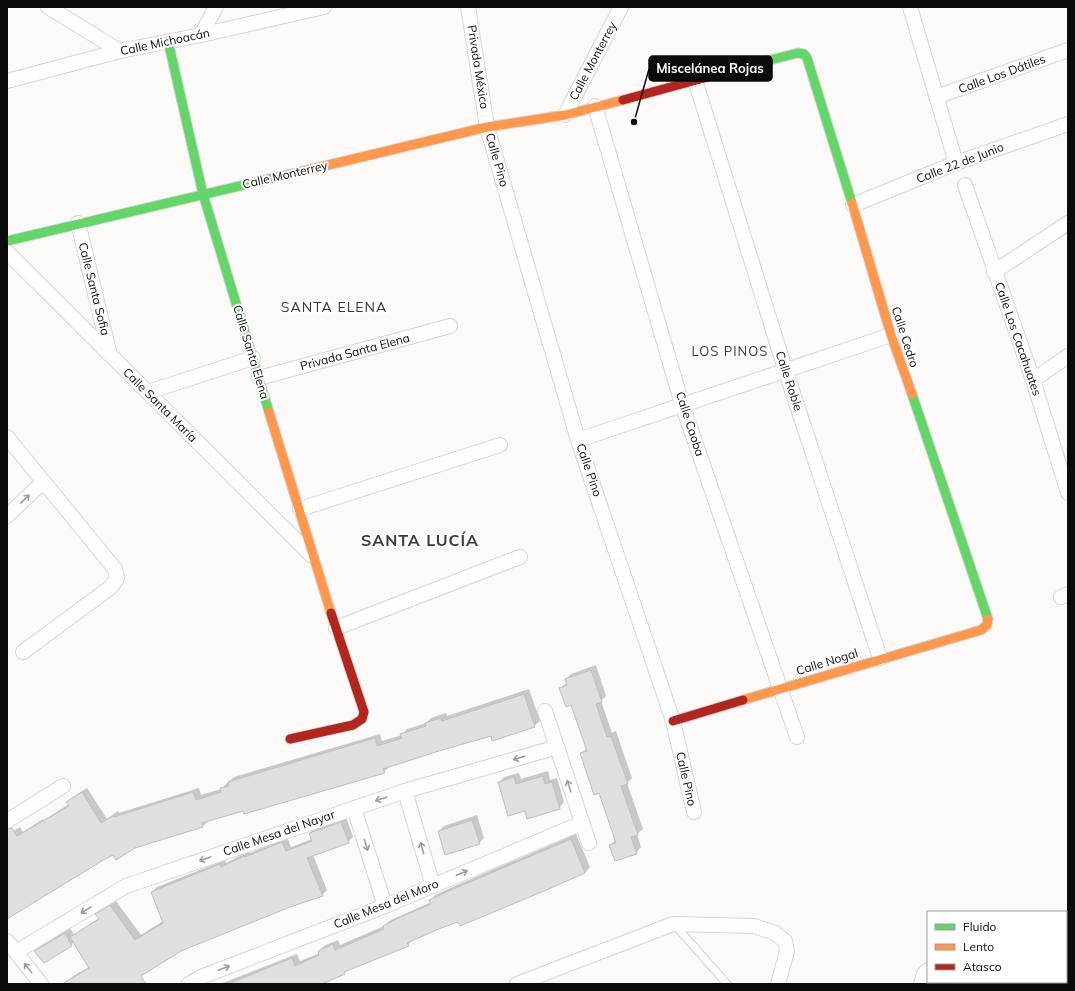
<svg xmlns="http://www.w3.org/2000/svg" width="1075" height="991" font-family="Mulish,sans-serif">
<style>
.shadow{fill:#0003}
.building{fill:#e0dfdd;stroke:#c1bfbe}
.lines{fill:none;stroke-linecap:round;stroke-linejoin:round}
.lane-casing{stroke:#d8d6d5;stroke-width:9}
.street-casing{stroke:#d8d6d5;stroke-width:16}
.fast-casing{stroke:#d8d6d5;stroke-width:11}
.slow-casing{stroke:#d8d6d5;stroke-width:11}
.jam-casing{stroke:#d8d6d5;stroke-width:11}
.lane{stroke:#fffefe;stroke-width:7}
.street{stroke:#fffefe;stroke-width:14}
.fast{stroke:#63d668;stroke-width:9}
.slow{stroke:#ff974d;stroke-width:9}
.jam{stroke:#b3261e;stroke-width:9}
.oneway{stroke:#9e9d9c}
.labels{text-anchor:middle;stroke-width:4;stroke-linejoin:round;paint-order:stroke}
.street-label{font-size:12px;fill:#0c0b0a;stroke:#fff}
.neighbourhood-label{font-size:13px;letter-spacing:1px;fill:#3b3a36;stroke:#fff}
.quarter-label{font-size:14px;letter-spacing:1px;fill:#3b3a36;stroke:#fff}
.district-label{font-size:16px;font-weight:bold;letter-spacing:1px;fill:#3b3a36;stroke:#fff}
.leader{fill:none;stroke:#0c0b0a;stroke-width:1.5}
.callout-dot{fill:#0c0b0a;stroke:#fff;stroke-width:1.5}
.callout{fill:#0c0b0a;stroke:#0c0b0a;stroke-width:1.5}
.callout-label{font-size:13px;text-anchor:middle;font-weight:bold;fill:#fff}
</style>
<rect width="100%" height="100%" fill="#fcfaf8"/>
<!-- shadow -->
<g class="shadow">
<path d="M596 665 606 696 601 701 612 733 616 731 632 778 627 783 643 829 637 834 641 847 636 853 610 846 615 840 600 792 581 754 587 748 572 704 561 688 567 682 566 679 571 674Z"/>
<path d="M529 689 540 721 534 726 491 735 439 750 389 767 384 772 208 821 203 826 114 854 7 910V835L20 827 23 832 43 819 44 820 69 804 68 802 73 797 87 788 107 819 118 811 119 813 199 788 201 795 221 789 234 777 380 734 382 741 402 735 407 729 426 723 431 718 446 713 447 716Z"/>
<path d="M548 771 550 780 557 778 564 802 559 808 526 810 499 783 504 777 519 773 521 779Z"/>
<path d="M477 815 484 838 479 843 439 831 444 826Z"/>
<path d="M346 817 353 837 348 842 313 855 327 890 322 895 289 906 180 950 124 984H69L68 982 73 976 89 967 74 942 71 945 36 951 41 946 70 928 74 935 99 918 96 915 116 901 141 935 163 921 152 892 157 887 225 860 226 863 249 851 250 853 287 837 291 847 312 839 310 833 315 828Z"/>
<path d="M576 834 590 867 585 873 413 939 408 945 349 969 344 973 320 984H220L297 954 300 961 320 953 319 951 324 946 338 940 340 945 384 926 389 921 431 902 435 895 457 885Z"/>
</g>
<!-- building -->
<g class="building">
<path d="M591 670 602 702 596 704 607 737 611 736 628 784 621 786 638 835 631 837 637 854 615 861 609 845 616 843 599 793 594 795 580 753 587 751 571 705 566 707 559 688 567 685 565 679Z"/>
<path d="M524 694 535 727 492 741 491 736 439 751 383 769 385 773 244 814 243 811 202 823 203 827 135 848 116 860 113 855 105 859 7 919V829L12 828 17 836 69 806 66 802 82 792 101 823 113 816 114 817 193 792 196 800 221 792 220 788 229 786 228 782 375 738 377 746 402 738 400 734 426 726 425 723 441 718 442 721Z"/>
<path d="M543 776 545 784 552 782 560 809 527 819 525 811 508 816 498 782 514 777 516 784Z"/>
<path d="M472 820 480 844 445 855 438 831Z"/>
<path d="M341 822 349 843 307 858 323 896 290 907 181 951 141 976 146 984H62L89 968 70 937 99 919 95 914 110 905 135 940 163 923 151 892 220 864 221 867 244 856 245 857 282 842 286 851 312 841 309 833Z"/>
<path d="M571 839 585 873 544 891 460 926 458 922 441 928 407 943 409 946 344 972 345 974 322 984H228L292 958 295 966 319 955 318 951 333 944 335 950 384 929 383 926 398 918 431 904 429 900 451 890Z"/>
<path d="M65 933 72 946 44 963 34 951Z"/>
</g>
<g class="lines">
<!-- lane casing -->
<g class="lane-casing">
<path id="lane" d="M674 924 727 984"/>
</g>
<!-- street casing -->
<g class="street-casing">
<g id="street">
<path d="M48 7 120 51"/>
<path d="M468 7 487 127 578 440 673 721 694 812"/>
<path d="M910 7 956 163"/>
<path d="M201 35 216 7"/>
<path d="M695 80 786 372 880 658"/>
<path d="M7 81 120 51 201 35 324 7"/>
<path d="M936 97 1068 50"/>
<path d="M595 106 682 404 797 737"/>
<path d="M565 115 621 7"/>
<path d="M965 185 1033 380 1068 493"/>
<path d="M853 205 956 163 1068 124"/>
<path d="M78 223 110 355"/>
<path d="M7 252 311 555"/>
<path d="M994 272 1068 223"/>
<path d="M259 378 450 326"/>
<path d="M1033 380 1068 356"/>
<path d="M148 392 253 358"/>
<path d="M7 437 115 569 117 578 111 587 23 652"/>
<path d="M578 440 891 335"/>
<path d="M300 509 500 445"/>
<path d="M7 516 43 482"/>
<path d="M1061 597 1068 594"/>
<path d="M336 628 520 557"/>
<path d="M545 711 589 843"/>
<path d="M405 791 433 886"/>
<path d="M354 808 385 906"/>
<path d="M7 821 63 786"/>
<path d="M7 941 41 984"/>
<path d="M16 952 126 886 405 791 557 747"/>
<path d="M951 982V984"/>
<path d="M189 984 201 977 385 906 582 823"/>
<path d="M517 984 673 924 754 926 775 933 785 941 787 951 778 984"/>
<path d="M921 984 924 974 928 970"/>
</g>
</g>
<!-- fast casing -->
<g class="fast-casing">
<g id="fast">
<path d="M168 41 203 194 269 412"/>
<path d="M766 61 798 53 804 54 807 58 852 203"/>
<path d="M7 241 299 172"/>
<path d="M912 394 988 619"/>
</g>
</g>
<!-- slow casing -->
<g class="slow-casing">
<g id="slow">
<path d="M299 172 487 127 565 115 623 100"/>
<path d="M852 203 891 335 912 394"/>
<path d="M269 412 331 613"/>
<path d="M743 700 981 630 987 625 988 619"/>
</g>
</g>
<!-- jam casing -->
<g class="jam-casing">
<g id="jam">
<path d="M623 100 766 61"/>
<path d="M673 721 743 700"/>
<path d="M290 739 353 725 362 719 364 712 331 613"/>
</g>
</g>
<!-- lane -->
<use href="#lane" class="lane"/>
<!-- street -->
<use href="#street" class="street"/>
<!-- fast -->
<use href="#fast" class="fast"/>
<!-- slow -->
<use href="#slow" class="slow"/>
<!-- jam -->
<use href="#jam" class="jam"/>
</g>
<!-- one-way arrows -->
<defs><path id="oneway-shaft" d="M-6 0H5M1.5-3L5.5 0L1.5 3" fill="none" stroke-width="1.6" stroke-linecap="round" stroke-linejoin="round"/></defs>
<g class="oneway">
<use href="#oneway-shaft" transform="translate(25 499) rotate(-44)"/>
<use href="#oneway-shaft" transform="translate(519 758) rotate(164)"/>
<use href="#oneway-shaft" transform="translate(569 786) rotate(-108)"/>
<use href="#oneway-shaft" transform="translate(381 799) rotate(162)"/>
<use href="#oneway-shaft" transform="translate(366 845) rotate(73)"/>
<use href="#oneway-shaft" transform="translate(422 848) rotate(-106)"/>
<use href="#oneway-shaft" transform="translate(205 859) rotate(161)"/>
<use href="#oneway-shaft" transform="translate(462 873) rotate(-23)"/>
<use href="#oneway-shaft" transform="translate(86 910) rotate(149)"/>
<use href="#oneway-shaft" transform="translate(28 968) rotate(-129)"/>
<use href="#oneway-shaft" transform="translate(224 968) rotate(-21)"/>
</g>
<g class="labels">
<!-- street labels -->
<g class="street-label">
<text transform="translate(165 42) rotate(-12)" y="4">Calle Michoacán</text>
<text transform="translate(593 61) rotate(-62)" y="4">Calle Monterrey</text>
<text transform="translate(478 67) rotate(81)" y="4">Privada México</text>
<text transform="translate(1002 74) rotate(-20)" y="4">Calle Los Dátiles</text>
<text transform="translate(497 160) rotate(74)" y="4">Calle Pino</text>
<text transform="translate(960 163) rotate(-21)" y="4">Calle 22 de Junio</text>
<text transform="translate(285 175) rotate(-13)" y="4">Calle Monterrey</text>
<text transform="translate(94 289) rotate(76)" y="4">Calle Santa Sofia</text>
<text transform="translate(905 337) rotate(72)" y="4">Calle Cedro</text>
<text transform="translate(1018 339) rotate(71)" y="4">Calle Los Cacahuates</text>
<text transform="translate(251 352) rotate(73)" y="4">Calle Santa Elena</text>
<text transform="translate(355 352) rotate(-15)" y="4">Privada Santa Elena</text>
<text transform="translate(789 381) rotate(72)" y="4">Calle Roble</text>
<text transform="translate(160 405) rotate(45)" y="4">Calle Santa María</text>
<text transform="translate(690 424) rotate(72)" y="4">Calle Caoba</text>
<text transform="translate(589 470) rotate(71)" y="4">Calle Pino</text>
<text transform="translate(827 662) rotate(-17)" y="4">Calle Nogal</text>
<text transform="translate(686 779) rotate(77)" y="4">Calle Pino</text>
<text transform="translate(279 833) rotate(-19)" y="4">Calle Mesa del Nayar</text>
<text transform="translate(386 904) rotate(-22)" y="4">Calle Mesa del Moro</text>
</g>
<!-- neighbourhood labels -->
<g class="neighbourhood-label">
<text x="730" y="356">LOS PINOS</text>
</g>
<!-- quarter labels -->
<g class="quarter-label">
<text x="334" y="312">SANTA ELENA</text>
</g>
<!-- district labels -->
<g class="district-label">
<text x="420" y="546">SANTA LUCÍA</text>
</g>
</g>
<!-- callouts -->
<path class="leader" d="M634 122L649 69"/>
<circle class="callout-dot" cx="634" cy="122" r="4"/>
<rect class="callout" x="649" y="56" width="123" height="25" rx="4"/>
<g class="callout-label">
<text x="710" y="73">Miscelánea Rojas</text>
</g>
<!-- border -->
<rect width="1075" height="991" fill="none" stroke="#0c0b0a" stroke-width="16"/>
<!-- legend -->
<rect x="927" y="911" width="140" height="72" fill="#ffffff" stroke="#9e9d9d"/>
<rect x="935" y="924" width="20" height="6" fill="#63d668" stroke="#9e9d9d"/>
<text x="963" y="931" font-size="12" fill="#0c0b0a">Fluido</text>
<rect x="935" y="944" width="20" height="6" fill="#ff974d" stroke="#9e9d9d"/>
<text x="963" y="951" font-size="12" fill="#0c0b0a">Lento</text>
<rect x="935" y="964" width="20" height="6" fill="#b3261e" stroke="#9e9d9d"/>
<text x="963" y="971" font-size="12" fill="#0c0b0a">Atasco</text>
</svg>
